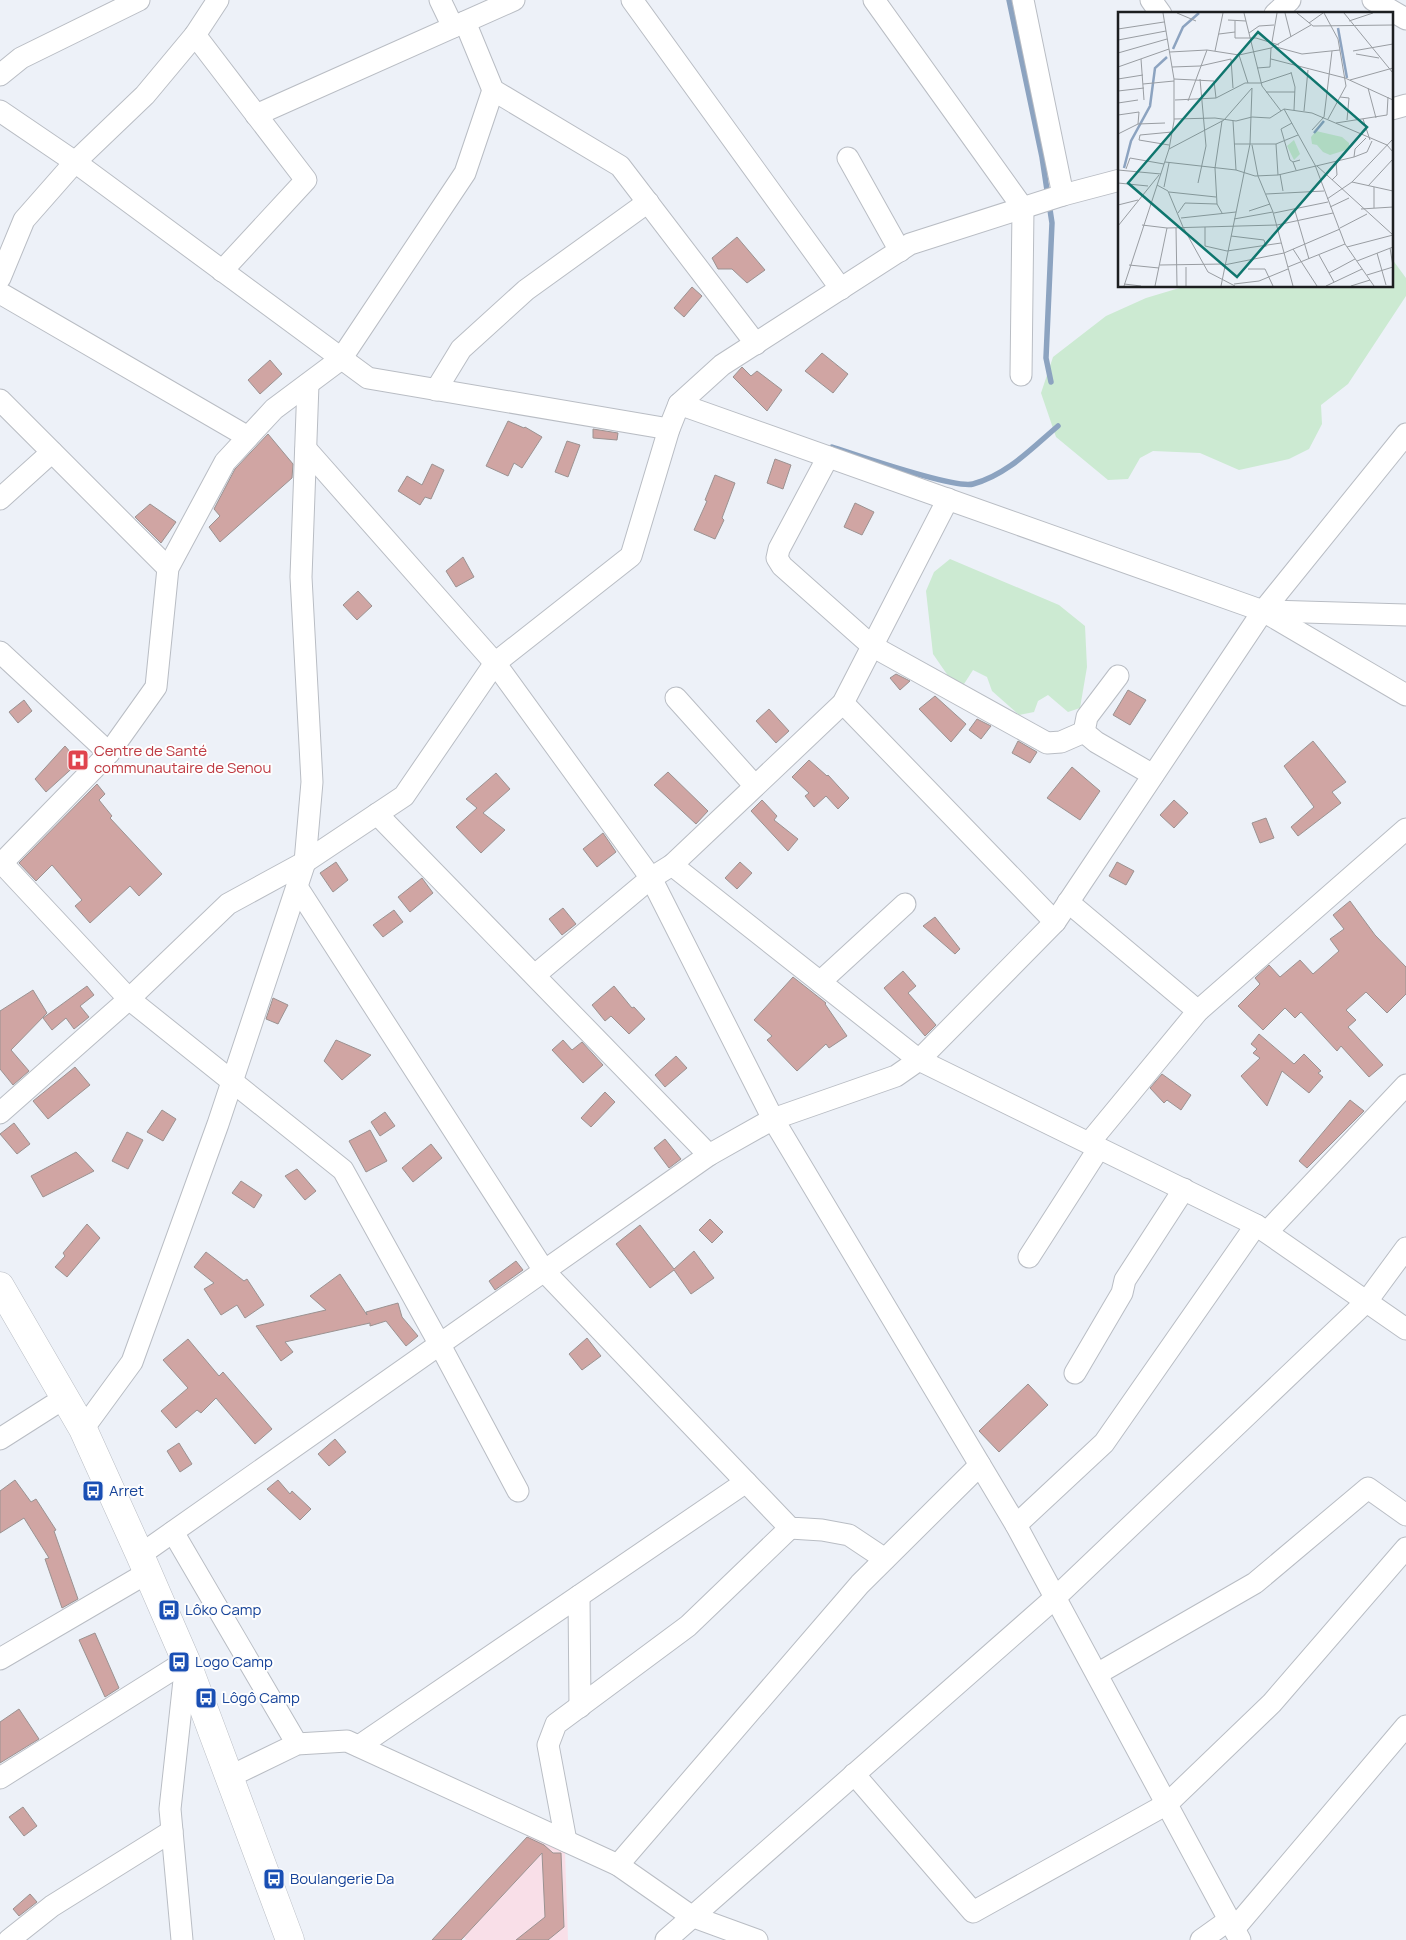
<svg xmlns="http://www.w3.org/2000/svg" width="1406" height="1940" font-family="Manrope,sans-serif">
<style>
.education{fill:#f9dfe8}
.green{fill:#ccead2}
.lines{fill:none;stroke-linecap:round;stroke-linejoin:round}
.stream{stroke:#8ca3c0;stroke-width:5.5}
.building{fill:#d0a5a3;stroke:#9b9291}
.street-casing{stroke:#b9bdc4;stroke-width:23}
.highway-casing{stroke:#b9bdc4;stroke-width:29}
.street{stroke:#fff;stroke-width:21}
.highway{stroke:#fff;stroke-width:28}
.labels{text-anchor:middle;stroke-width:4;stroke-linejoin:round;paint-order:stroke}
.health-label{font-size:15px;fill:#be3a42;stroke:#fefefe;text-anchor:start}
.transit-label{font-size:15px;fill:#164399;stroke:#fefefe;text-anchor:start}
.inset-river{fill:none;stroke:#8ca3c0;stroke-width:2.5}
.inset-road{fill:none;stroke:#999da2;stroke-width:1}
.view{fill:#0f766e;fill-opacity:0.15;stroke:#0f766e;stroke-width:2.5}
.inset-edge{fill:none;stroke:#1c1e20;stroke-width:2.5}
</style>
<rect width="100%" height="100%" fill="#edf1f8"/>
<!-- education -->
<path class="education" d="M531 1833 565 1852 568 1940H466L451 1919Z"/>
<!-- green -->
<g class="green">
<path d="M1392 259 1406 278V296L1348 384 1321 405 1322 424 1309 449 1289 459 1239 470 1200 453 1153 451 1140 458 1128 479 1108 480 1056 437 1041 393 1053 357 1106 316 1146 298 1186 286H1392Z"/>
<path d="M950 559 1059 605 1085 626 1087 667 1080 708 1068 712 1048 695 1038 701 1034 712 1019 715 992 691 987 677 973 670 964 684 953 683 933 654 926 591 934 572Z"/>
</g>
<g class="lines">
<!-- stream -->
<g class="stream">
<path d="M1009 0 1042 157 1052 223 1046 358 1051 382"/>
<path d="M832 447C856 455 955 489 973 484 1007 475 1032 448 1058 426"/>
</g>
</g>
<!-- building -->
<g class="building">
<path d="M737 237 765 270 747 283 732 269H718L712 258Z"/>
<path d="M692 287 702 296 684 317 674 308Z"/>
<path d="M822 353 848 374 833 393 805 371Z"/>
<path d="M270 360 282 374 260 394 248 380Z"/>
<path d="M742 367 751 376 757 371 782 390 767 411 733 377Z"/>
<path d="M508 421 524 428 525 427 542 437 522 468 514 463 508 476 486 466Z"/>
<path d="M593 429 618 433 617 440 593 438Z"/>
<path d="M268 434 293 464 292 478 220 542 209 527 220 516 214 509 235 469Z"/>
<path d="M567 441 580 445 568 477 555 472Z"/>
<path d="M775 459 791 465 783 489 767 483Z"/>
<path d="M432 464 444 470 431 499 425 497 420 505 398 491 407 476 422 485Z"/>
<path d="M715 475 735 483 722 518 724 520 715 539 694 530 707 501 705 500Z"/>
<path d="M855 503 874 512 862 535 844 527Z"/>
<path d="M150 504 176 522 161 543 135 517Z"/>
<path d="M463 557 474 577 456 587 446 571Z"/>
<path d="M358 591 372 606 357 620 343 605Z"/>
<path d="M896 674 910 681 900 690 890 678Z"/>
<path d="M1128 690 1146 700 1130 725 1113 715Z"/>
<path d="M935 696 966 724 951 742 919 709Z"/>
<path d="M24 700 32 711 18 723 9 712Z"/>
<path d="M769 709 789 731 776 743 756 721Z"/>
<path d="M977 719 991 726 981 739 969 730Z"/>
<path d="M1018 741 1037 752 1030 763 1012 753Z"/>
<path d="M1313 741 1346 782 1332 792 1341 803 1298 836 1291 827 1314 807 1284 766Z"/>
<path d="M65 746 79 762 46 792 35 779Z"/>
<path d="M809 760 827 776 828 775 849 798 838 809 826 796 814 807 805 796 809 793 792 777Z"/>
<path d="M1072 767 1100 791 1080 820 1047 798Z"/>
<path d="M668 772 708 811 696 824 654 785Z"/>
<path d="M496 773 510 789 483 813 505 830 481 853 456 827 477 808 466 799Z"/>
<path d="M97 784 105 794 99 800 112 816 110 818 162 874 139 896 130 886 90 923 75 906 82 900 52 865 36 881 19 863Z"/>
<path d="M762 800 777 816 774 820 798 839 788 851 751 811Z"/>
<path d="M1174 800 1188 813 1174 828 1160 815Z"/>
<path d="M1266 818 1274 838 1260 843 1252 823Z"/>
<path d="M603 833 616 852 597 867 583 849Z"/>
<path d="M336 862 348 880 333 892 320 873Z"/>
<path d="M740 862 752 873 737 889 725 878Z"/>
<path d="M1117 862 1134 871 1126 885 1109 876Z"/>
<path d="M422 878 433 893 410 912 398 897Z"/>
<path d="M1350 901 1375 935 1406 967V994L1387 1013 1366 992 1346 1010 1356 1020 1348 1027 1383 1065 1369 1077 1341 1046 1337 1051 1301 1012 1295 1018 1285 1008 1263 1030 1238 1006 1260 984 1255 978 1269 965 1280 977 1300 960 1313 974 1339 951 1330 939 1344 929 1333 915Z"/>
<path d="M563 908 576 924 562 935 549 919Z"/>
<path d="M394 910 403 922 383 937 373 925Z"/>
<path d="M935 917 960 949 955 954 923 926Z"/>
<path d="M903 971 916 986 908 993 936 1025 925 1036 884 988Z"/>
<path d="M793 977 826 1003 825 1004 847 1036 829 1048 826 1044 797 1071 767 1040 772 1036 754 1020Z"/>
<path d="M87 986 94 995 80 1006 89 1017 74 1029 66 1018 52 1030 43 1018Z"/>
<path d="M614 986 632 1008 634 1007 645 1019 629 1034 611 1016 605 1021 592 1005Z"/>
<path d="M33 990 47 1013 11 1050 29 1071 13 1085 0 1069V1011Z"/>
<path d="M273 998 288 1005 278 1024 266 1019Z"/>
<path d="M1259 1034 1294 1064 1304 1054 1321 1071 1318 1073 1323 1077 1309 1093 1282 1071 1267 1106 1241 1076 1260 1058 1253 1053 1257 1049 1251 1044Z"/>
<path d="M336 1040 371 1055 342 1080 324 1061Z"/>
<path d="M563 1040 572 1050 582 1042 603 1065 583 1083 552 1050Z"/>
<path d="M676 1056 687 1068 665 1087 655 1075Z"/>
<path d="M75 1067 90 1085 48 1119 33 1101Z"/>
<path d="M1162 1074 1191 1095 1181 1110 1167 1100 1164 1103 1150 1088Z"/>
<path d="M605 1092 615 1102 591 1127 581 1118Z"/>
<path d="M1350 1100 1364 1111 1307 1168 1299 1161Z"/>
<path d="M162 1110 176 1119 163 1141 147 1132Z"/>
<path d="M385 1112 395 1126 380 1136 371 1122Z"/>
<path d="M14 1123 30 1144 17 1154 0 1134Z"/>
<path d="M370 1130 387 1161 366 1172 349 1141Z"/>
<path d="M127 1132 143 1140 128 1169 112 1161Z"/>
<path d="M665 1139 681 1159 669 1168 654 1148Z"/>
<path d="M431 1144 442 1158 413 1182 402 1168Z"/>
<path d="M76 1152 94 1171 43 1197 31 1176Z"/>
<path d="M297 1169 316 1191 305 1200 285 1176Z"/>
<path d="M241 1181 262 1195 254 1208 232 1193Z"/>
<path d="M710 1219 723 1232 712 1243 699 1230Z"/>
<path d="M87 1224 100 1238 67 1277 55 1267 65 1256 63 1253Z"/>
<path d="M640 1225 674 1269 694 1251 714 1278 691 1294 674 1270 650 1288 616 1244Z"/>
<path d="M206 1252 244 1281 247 1279 264 1305 245 1318 237 1305 221 1315 204 1289 214 1283 194 1267Z"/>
<path d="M516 1261 523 1270 495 1290 489 1281Z"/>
<path d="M340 1274 367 1315 366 1312 398 1303 402 1317 418 1336 406 1346 386 1321 370 1326V1323L285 1342 293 1352 281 1361 256 1326 326 1310 310 1296Z"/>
<path d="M587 1338 601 1356 582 1370 569 1354Z"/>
<path d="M188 1339 219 1376 223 1372 272 1429 255 1444 216 1398 201 1413 197 1410 176 1428 161 1411 188 1388 163 1360Z"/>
<path d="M1028 1384 1048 1405 999 1452 979 1431Z"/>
<path d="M335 1439 346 1452 329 1466 318 1454Z"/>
<path d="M179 1443 192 1464 180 1472 167 1451Z"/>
<path d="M15 1480 31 1502 36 1499 56 1530 54 1531 78 1599 62 1608 45 1559 49 1558 24 1518 0 1533V1491Z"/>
<path d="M278 1480 290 1494 292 1491 311 1509 300 1520 267 1489Z"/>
<path d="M95 1633 119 1688 105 1697 79 1640Z"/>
<path d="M19 1709 39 1739 0 1763V1722Z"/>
<path d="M23 1807 37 1826 24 1836 9 1817Z"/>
<path d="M527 1837 544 1845 553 1853H561L564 1927 548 1940H516L545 1917 542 1853 461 1940H432Z"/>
<path d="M30 1894 37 1902 19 1916 13 1909Z"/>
</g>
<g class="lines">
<!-- street casing -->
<g class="street-casing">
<g id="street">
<path d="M440 0 453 27"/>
<path d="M632 0 841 289"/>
<path d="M874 0 1023 208 1021 375"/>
<path d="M1023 0 1063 195"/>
<path d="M1151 0 1161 14"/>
<path d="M1373 0 1406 19"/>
<path d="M1275 14 1290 0"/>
<path d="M465 22 493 90 620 166 756 344"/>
<path d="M195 35 306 180 222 271"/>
<path d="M0 75 21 58 139 0"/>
<path d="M1392 109 1406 105"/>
<path d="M0 111 75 162 368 378 669 429"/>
<path d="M256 115 514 0"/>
<path d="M848 158 900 251"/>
<path d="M0 278 24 220 75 162 145 95 195 35 218 0"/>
<path d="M0 293 248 437"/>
<path d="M436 390 461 349 526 290 648 202"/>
<path d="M0 400 168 568"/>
<path d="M679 404 1263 611 1406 695"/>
<path d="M306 449 495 663 651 878 773 1119 1016 1525 1240 1940"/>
<path d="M828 457 779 549 777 558 782 566 872 646 1047 743 1061 742 1084 732"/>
<path d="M0 499 52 452"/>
<path d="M1266 611 1406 615"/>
<path d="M0 652 109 753"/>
<path d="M1118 676 1087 717 1084 732 1096 742 1153 775"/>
<path d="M676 698 755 786"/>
<path d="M843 703 1055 922"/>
<path d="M377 814 709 1155"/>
<path d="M0 861 129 999 343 1170 440 1345 518 1491"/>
<path d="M0 865 109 753 156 687 168 568 225 462 274 409 341 359 465 173 493 90"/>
<path d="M672 865 919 1060 1256 1225 1406 1329"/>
<path d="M297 887 545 1272 790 1528 822 1530 849 1535 885 1559"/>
<path d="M1068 902 1198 1011"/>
<path d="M535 975 651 878 672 865 843 703 948 499"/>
<path d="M820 982 905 904"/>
<path d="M0 1113 129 999 228 904 305 862 404 796 495 663 631 556 669 429 679 404 722 365 910 244 1063 195 1120 180"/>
<path d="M1089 1143 1198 1011 1406 829"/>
<path d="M1267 1232 1406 1085"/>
<path d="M1029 1257 1099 1148"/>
<path d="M1075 1373 1122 1293 1125 1280 1184 1189"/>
<path d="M83 1429 132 1362 218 1124 305 862 312 782 301 577 308 384"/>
<path d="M0 1439 66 1397"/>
<path d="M1016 1525 1104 1443 1256 1225"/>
<path d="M173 1532 297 1744"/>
<path d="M140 1555 709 1155 773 1119 896 1076 919 1060 1055 922 1263 611 1406 434"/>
<path d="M579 1596 580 1707"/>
<path d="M0 1659 147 1573"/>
<path d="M1097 1674 1255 1583 1368 1488 1406 1515"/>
<path d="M359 1746 746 1482"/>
<path d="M854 1774 973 1912 1167 1804 1272 1703 1406 1548"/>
<path d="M229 1777 297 1744 347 1741 618 1865 691 1916 757 1940"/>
<path d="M0 1778 186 1661"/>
<path d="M566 1841 548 1745 556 1724 688 1626 790 1528"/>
<path d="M618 1865 860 1584 980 1465"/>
<path d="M1234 1929 1406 1726"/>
<path d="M9 1940 52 1906 172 1831"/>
<path d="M182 1940 170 1809 186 1662"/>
<path d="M666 1940 1056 1597 1367 1301 1406 1248"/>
<path d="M1201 1940 1229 1920"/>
</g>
</g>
<!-- highway casing -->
<g class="highway-casing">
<path id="highway" d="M0 1286 83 1429 140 1555 186 1661 290 1940"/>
</g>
<!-- street -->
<use href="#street" class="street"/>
<!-- highway -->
<use href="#highway" class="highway"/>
</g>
<!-- icons -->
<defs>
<g id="hospital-square" transform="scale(1.125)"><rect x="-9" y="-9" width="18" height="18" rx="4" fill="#e0444e" stroke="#fefefe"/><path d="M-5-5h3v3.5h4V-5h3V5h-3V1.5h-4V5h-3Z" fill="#fff"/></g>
<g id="bus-square" transform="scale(1.125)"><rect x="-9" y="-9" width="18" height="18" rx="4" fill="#1a4fb4" stroke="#fefefe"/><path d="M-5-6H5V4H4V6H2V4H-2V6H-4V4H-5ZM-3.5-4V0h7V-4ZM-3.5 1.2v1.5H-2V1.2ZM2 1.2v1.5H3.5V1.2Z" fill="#fff"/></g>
</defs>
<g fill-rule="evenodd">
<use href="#hospital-square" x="78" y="760"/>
<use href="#bus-square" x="93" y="1491"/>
<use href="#bus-square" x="169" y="1610"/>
<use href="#bus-square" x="179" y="1662"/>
<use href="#bus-square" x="206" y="1698"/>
<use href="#bus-square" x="274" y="1879"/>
</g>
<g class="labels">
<!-- health labels -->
<g class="health-label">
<text x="94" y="756">Centre de Santé<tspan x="94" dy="17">communautaire de Senou</tspan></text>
</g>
<!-- transit labels -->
<g class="transit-label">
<text x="109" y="1496">Arret</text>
<text x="185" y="1615">Lôko Camp</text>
<text x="195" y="1667">Logo Camp</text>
<text x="222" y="1703">Lôgô Camp</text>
<text x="290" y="1884">Boulangerie Da</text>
</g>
</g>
<!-- overview -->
<g transform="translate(1118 12)">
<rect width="275" height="275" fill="#edf1f8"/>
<path d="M198 119 224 125 231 131V137L212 143 205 140 199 133 194 132 193 125ZM176 128 182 142 176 148 169 134Z" fill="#ccead2"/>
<path class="inset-river" d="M220 16 229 66M55 37 65 15 81 1M196 121 206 109M6 156 13 129 32 94 37 56 49 45"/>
<path class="inset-road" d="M59 1 78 9M126 1 144 74 163 99M167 1 173 25M179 1 195 14 275 13M206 1 220 27 228 74 210 107M226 1 275 61M110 8 128 9M117 9V26H138L161 33M231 9 255 1M191 11 205 1M0 17 46 10M131 21 141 14 156 13M101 22 117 20M0 28 48 19M154 30 159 1M158 35 184 42 222 38M97 39 105 1M235 39 275 32M52 40 89 38 121 43 153 36 193 13M0 41 49 27M238 42 261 46M121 43 130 71M23 47 26 88M113 47 115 76M153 47 227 66 275 88M0 55 51 37M54 55 82 54 113 47M139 56 152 55 153 36M173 60 177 75 176 98M0 67 25 63M56 67 96 69 98 86M232 68 275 56M25 72 56 69M250 76 258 106M0 79 26 76M148 80H177M222 85 231 86 229 108M57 88 98 86 127 71H143L173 61M70 89 89 38M0 91 20 88M166 97 197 153 227 232 256 274M186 99 190 58M0 103 21 100 20 112M56 107 97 106 118 109 134 105 152 106 166 97 194 101 269 133 275 140M245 107 252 128M104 109 97 156 99 192 104 201M115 109 118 158M174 111 163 117 172 148 175 150M218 111 269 103 270 85M194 118 206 105 214 39M0 122 20 112 47 111M116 132H158L180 123M158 132 160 163M51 133 21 128 22 123 54 120M134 133 140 164 155 200 175 274M51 137 106 108 134 76M236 145 237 137 248 126M47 150 118 158 137 164 160 163 236 145 249 140 254 129M199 154 275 223M8 157 12 146 46 152M0 158 43 162M178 158 175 150 182 148M162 162 165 179M214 168 219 163 218 149M234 170 275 179M0 171 30 174M80 171 88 134 82 67M39 173 50 179 65 215 90 260 117 274M250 174 275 147M46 175 51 151M51 180 98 185M148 182 206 179M209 187 234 170 275 127M0 193 20 188M212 195 231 186M256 196V175M243 197 275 195M131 199 152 192M177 199 191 247M60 201 67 191 99 192M156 201 210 190M63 206 118 200M116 207 155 200M24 213 49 216 159 213 215 201M0 214 41 163M87 215V234L109 239 163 231M58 216 59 274M222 216 249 202M113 224 146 228 148 235M229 235 275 223M272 236 275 254M175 237 199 274M259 241 268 273M201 243 216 270M239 249 275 235M11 253 41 256M42 253 106 252M106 253 166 241 222 217M68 255V274M170 255 227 232M130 257H147L155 274M211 261 237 247M249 263 275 255M6 272 23 274M116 272 141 269 170 257M6 274 51 137 56 109V67L45 1M37 274 49 216M103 274 132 132 134 76M208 274 244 257M233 274 252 268"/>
<path class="view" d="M140 20 249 115 119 265 10 171Z"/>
<rect width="275" height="275" class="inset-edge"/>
</g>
</svg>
